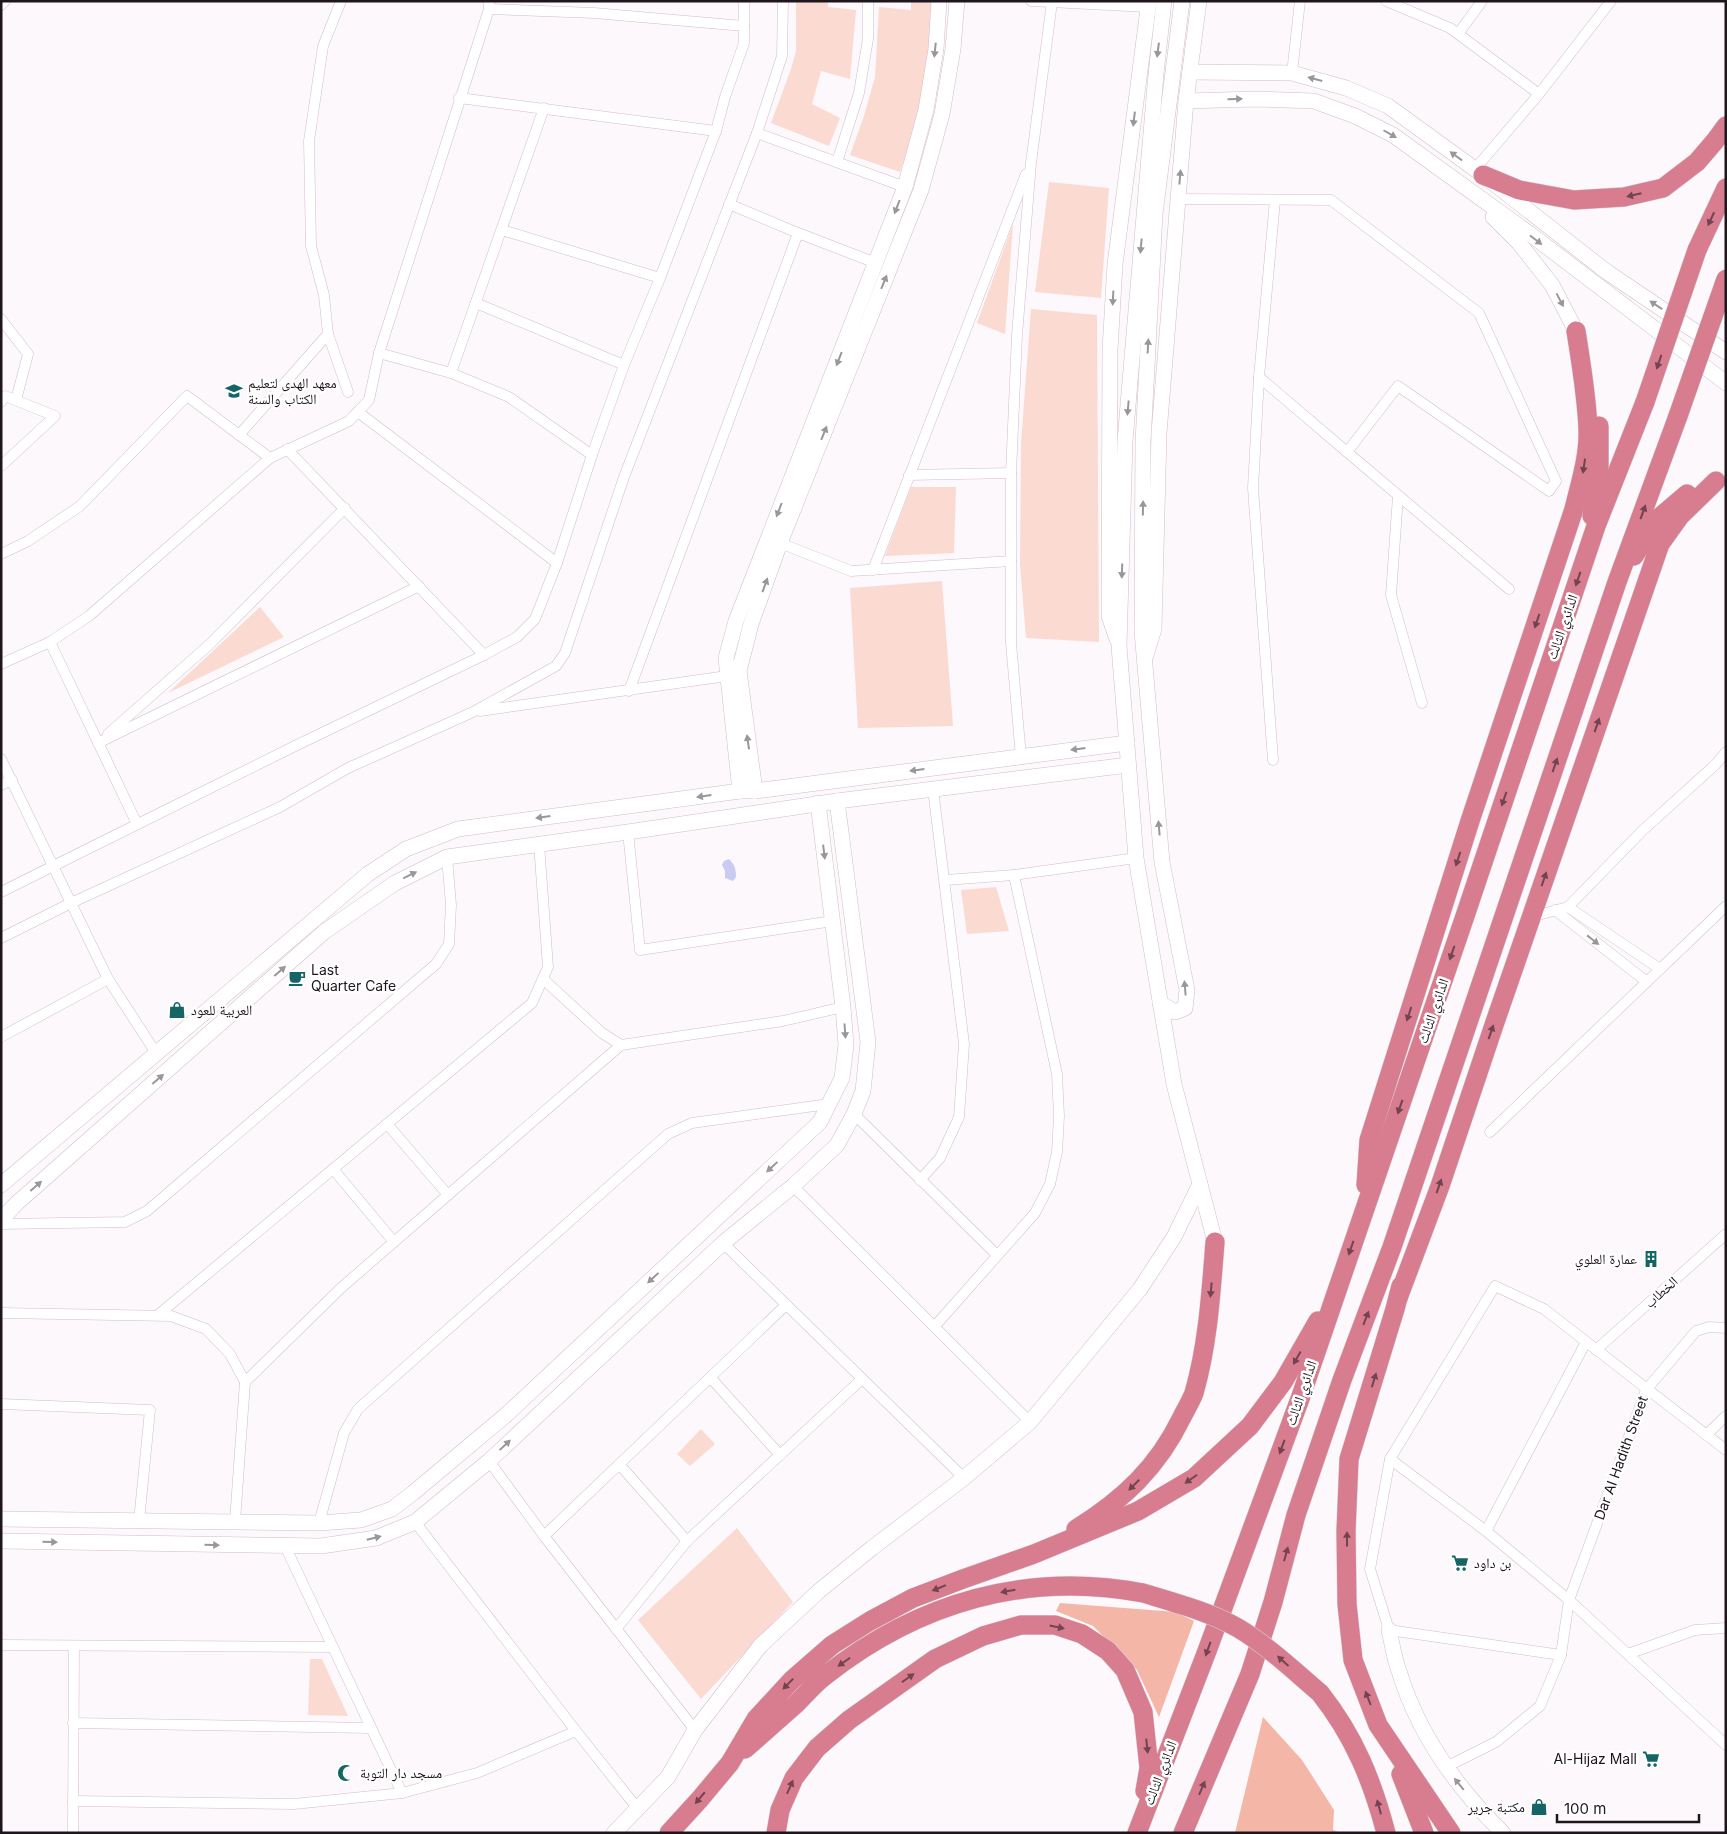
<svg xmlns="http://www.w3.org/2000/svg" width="1727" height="1834" font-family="Inter,'Noto Naskh Arabic',sans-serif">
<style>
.green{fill:#fbdad2}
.forest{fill:#f4b6a7}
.water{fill:#c9ccf0}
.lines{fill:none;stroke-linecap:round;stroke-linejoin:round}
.street-casing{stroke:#d2bdcb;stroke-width:11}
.secondary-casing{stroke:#d2bdcb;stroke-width:16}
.highway-casing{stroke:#d6d5d6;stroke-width:20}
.street{stroke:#fff;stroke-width:10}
.secondary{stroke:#fff;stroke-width:15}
.highway{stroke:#d87c90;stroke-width:19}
.highway-bridge-casing{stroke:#d6d5d6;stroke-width:20;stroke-linecap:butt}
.highway-bridge{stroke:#d87c90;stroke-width:19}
.oneway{fill:#9a9699}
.oneway2{fill:#724450}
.labels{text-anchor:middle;stroke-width:5;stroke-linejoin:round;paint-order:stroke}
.poi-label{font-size:14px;fill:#1e161c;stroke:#fff;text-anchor:start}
.street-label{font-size:14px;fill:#1e161c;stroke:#fff}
</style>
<rect width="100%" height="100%" fill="#fcf8fb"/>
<!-- green -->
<g class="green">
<path d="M796 1H828V7L856 10 850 79 821 71 812 104 840 118 829 146 771 123 791 69 796 51Z"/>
<path d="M911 1H933L928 71 917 122 900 172 850 155 864 116 875 77 879 7 911 10Z"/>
<path d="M1049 182 1109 188 1101 298 1035 292Z"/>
<path d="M1013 224 1005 334 977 323Z"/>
<path d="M1031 309 1097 315 1099 642 1026 638 1020 565 1021 443Z"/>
<path d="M911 487H956L954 553 885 556Z"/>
<path d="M942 581 953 726 858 728 850 588Z"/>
<path d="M260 607 284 637 168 693Z"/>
<path d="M996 887 1009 931 967 934 961 890Z"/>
<path d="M701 1429 715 1444 690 1466 677 1454Z"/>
<path d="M737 1528 793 1602 701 1699 638 1620Z"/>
<path d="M310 1659H322L348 1716 308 1715Z"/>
</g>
<!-- forest -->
<g class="forest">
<path d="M1060 1603 1176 1612 1194 1621 1159 1717 1137 1670 1093 1626 1056 1611Z"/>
<path d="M1263 1717 1302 1760 1334 1810 1333 1830 1341 1833H1235Z"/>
</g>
<!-- water -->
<path class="water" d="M729 859C735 865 736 869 736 877L733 881 725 878V871L722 865 724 861Z"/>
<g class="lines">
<!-- street casing -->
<g class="street-casing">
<g id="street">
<path d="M1031 1 1148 7"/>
<path d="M1386 1 1450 28 1539 94"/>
<path d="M1 5 5 1"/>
<path d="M489 9 594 13 744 26"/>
<path d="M1458 34 1482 1"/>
<path d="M1292 73 1300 1"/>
<path d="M459 98 716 131"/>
<path d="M757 133 905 187"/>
<path d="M837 162 859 93 868 39V1"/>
<path d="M1475 169 1539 94 1611 1"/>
<path d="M1178 199 1331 200 1479 313 1556 481 1549 491 1398 386 1347 452 1509 589"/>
<path d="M729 204 798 233 876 263"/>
<path d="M502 230 660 278"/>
<path d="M476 303 624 365"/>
<path d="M1 319 28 354 16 400"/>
<path d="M328 334 348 392"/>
<path d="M379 353 451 373 509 397 592 455"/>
<path d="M451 373 544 108"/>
<path d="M1259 377 1275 200"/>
<path d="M1 402 5 396 55 416 1 466"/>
<path d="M358 412 557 563"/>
<path d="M239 435 328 334 324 295 311 246 309 141 323 46 341 1"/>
<path d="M287 449 484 655"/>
<path d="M909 475 1011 473"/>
<path d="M1398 496 1391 595 1422 703"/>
<path d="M780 543 851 571 1011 561"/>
<path d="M1 554 28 541 80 506 187 396 270 458"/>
<path d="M873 570 1026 174"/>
<path d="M50 642 137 824"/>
<path d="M1 664 50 642 89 616 270 458 349 421 369 400 379 353 489 9V1"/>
<path d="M629 691 798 233"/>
<path d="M480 711 727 676"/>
<path d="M108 734 210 644 345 508"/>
<path d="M98 743 419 586"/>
<path d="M1021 757 1011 643V473L1017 335 1031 163 1052 2"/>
<path d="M1 759 108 979 156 1053"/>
<path d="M1273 760 1253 488 1259 377 1347 452"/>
<path d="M1 785 12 780"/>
<path d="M628 832 640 950 833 921"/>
<path d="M945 880 1014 875 1136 858"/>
<path d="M1 892 297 745 484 655 517 637 535 619 557 563 592 455 624 365 660 278 716 131 725 97 744 43V1"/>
<path d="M1568 907 1660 969"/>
<path d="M1555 910 1647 982"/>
<path d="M1531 917 1568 907 1643 830 1715 765 1726 752"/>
<path d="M1 938 71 903 280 807 348 768 473 712 556 666 565 653 624 477 757 133 782 56 783 1"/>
<path d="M543 979 602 1033 621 1045"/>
<path d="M1 1037 108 979"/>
<path d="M854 1114 997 1255"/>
<path d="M1490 1132 1726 906"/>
<path d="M333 1169 394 1242"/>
<path d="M920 1180 940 1158 959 1117 964 1044 933 789"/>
<path d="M793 1186 1030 1422"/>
<path d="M448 1195 621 1045 783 1021 843 1007"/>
<path d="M1 1224 125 1222 147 1211 436 964 449 944 451 905 447 857"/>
<path d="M723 1243 964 1478"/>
<path d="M1 1313 171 1316 206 1329 230 1354 245 1382 235 1521"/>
<path d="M158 1315 532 1003 548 967 539 844"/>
<path d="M935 1326 1035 1213 1050 1184 1057 1152 1059 1116 1057 1074 1014 875"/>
<path d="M1596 1350 1726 1234"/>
<path d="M710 1377 780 1455"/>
<path d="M245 1382 341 1288 448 1195 387 1124"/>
<path d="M1 1404 150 1410 139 1521"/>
<path d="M1706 1435 1726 1416"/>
<path d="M1726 1450 1544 1309 1495 1286 1390 1459 1486 1531 1569 1600 1726 1745"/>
<path d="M1390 1459 1370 1569 1389 1630 1561 1655"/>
<path d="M489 1461 544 1536 695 1730"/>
<path d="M619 1464 687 1541"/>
<path d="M415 1522 576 1731 638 1809"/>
<path d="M319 1523 344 1433 358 1409 668 1134 692 1123 829 1104"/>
<path d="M1486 1531 1586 1342"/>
<path d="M544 1536 786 1305"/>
<path d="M285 1546 402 1793"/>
<path d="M616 1629 687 1541 862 1379"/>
<path d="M1 1645 333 1647"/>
<path d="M1628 1654 1695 1630 1726 1628"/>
<path d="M73 1723 371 1728"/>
<path d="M1446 1767 1496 1742 1540 1706 1561 1655 1569 1600 1646 1390 1696 1331 1709 1327 1726 1328"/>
<path d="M73 1801 294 1804 402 1793 477 1773 576 1731"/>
<path d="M73 1833 74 1646"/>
</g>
</g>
<!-- secondary casing -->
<g class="secondary-casing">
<g id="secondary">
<path d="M1164 1 1156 74 1125 441 1119 646 1136 858 1174 1084 1215 1242"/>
<path d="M1190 72 1292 73 1346 88 1388 106 1483 175 1607 272 1726 352"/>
<path d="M1186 101 1255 99 1314 101 1355 116 1393 135 1530 234 1726 383"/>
<path d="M1493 217 1519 243 1552 285 1576 331"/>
<path d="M1117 639 1109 616 1110 350 1115 264 1149 1"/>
<path d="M1146 655 1154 629 1159 433 1186 101 1199 1"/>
<path d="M740 791 726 658 736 621 905 187 926 110 936 49 939 1"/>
<path d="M755 791 739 671 751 624 780 543 921 190 942 114 953 49 957 1"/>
<path d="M1160 1003 1175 1012 1185 1008 1187 990 1162 862 1142 631 1143 442 1155 214 1182 1"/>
<path d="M1 1185 368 874 406 849 458 829 740 791H755L1127 743"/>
<path d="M1 1220 17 1203 324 932 395 883 447 857 628 832 837 801 1128 765"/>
<path d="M1 1519 319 1523 361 1520 392 1509 413 1493 506 1415 820 1122 842 1078 846 1045 843 1007 818 803"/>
<path d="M1 1541 321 1546 376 1538 415 1522 489 1461 723 1243 793 1186 837 1145 854 1114 863 1091 868 1042 837 801"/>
<path d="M1389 1630C1392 1643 1394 1658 1399 1671 1418 1734 1456 1787 1503 1833"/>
<path d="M614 1833 668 1777 695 1730 760 1646 819 1591 872 1548 964 1478 1030 1422 1140 1289 1174 1237 1200 1184"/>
</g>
</g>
<!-- highway casing -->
<g class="highway-casing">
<g id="highway">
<path d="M1483 175 1519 190 1574 200 1624 197 1663 188 1697 162 1715 141 1726 126"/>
<path d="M1697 250 1726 188"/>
<path d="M1592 516 1599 471V426"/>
<path d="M1634 556 1660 517 1687 494"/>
<path d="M1366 1185 1369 1140 1470 821 1574 509C1580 484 1589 456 1588 430 1587 397 1581 363 1576 331"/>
<path d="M1401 1286 1395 1309 1349 1459 1346 1531 1347 1604 1353 1660 1378 1725 1451 1833"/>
<path d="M1398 1298 1440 1186 1494 1025 1660 544 1680 516 1716 481"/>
<path d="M1076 1529C1123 1500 1158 1467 1182 1417 1186 1409 1191 1401 1194 1393 1208 1344 1211 1293 1215 1242"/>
<path d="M1320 1693C1354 1736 1372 1780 1386 1833"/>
<path d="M745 1749C762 1734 779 1719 796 1704 806 1694 815 1683 826 1675 919 1602 1027 1571 1143 1593"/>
<path d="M1401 1774 1424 1833"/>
<path d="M669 1833 700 1799 730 1763 756 1719 792 1680 832 1645 870 1621 913 1598 963 1579 1034 1554 1138 1511 1194 1478 1250 1426 1283 1382 1318 1321"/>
<path d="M776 1833 780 1810 794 1778 817 1748 849 1720 935 1659 983 1636 1021 1625H1055L1082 1634 1108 1651 1125 1670 1143 1712 1149 1768 1145 1791"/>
<path d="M1137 1833 1207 1651 1301 1396 1464 919 1596 526 1645 402"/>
<path d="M1183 1833 1250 1674 1273 1602 1296 1515 1342 1380 1392 1247 1617 582 1678 416"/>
</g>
</g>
<!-- street -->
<use href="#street" class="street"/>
<!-- secondary -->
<use href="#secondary" class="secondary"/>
<!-- highway -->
<use href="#highway" class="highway"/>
<!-- highway-bridge casing -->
<g class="highway-bridge-casing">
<g id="highway-bridge">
<path d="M1645 402 1697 250"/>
<path d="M1678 416 1726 279"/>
<path d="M1143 1593C1173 1602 1210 1612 1238 1628 1268 1646 1293 1670 1320 1693"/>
</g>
</g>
<!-- highway-bridge -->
<use href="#highway-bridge" class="highway-bridge"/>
</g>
<!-- one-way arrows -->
<defs><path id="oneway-solid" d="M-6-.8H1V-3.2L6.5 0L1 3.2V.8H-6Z" transform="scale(1.25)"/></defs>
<g class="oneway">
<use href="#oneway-solid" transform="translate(935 50) rotate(96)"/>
<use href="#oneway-solid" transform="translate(1158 50) rotate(97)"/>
<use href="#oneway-solid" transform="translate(1315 79) rotate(-165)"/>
<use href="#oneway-solid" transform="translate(1235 99) rotate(-2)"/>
<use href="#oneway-solid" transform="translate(1134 119) rotate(97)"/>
<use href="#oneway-solid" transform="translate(1390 134) rotate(30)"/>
<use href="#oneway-solid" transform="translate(1456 156) rotate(-144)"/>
<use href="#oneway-solid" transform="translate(1180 177) rotate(-85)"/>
<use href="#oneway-solid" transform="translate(897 207) rotate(111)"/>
<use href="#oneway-solid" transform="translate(1536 240) rotate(37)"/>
<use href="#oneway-solid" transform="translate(1141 246) rotate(95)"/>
<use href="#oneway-solid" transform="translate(884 282) rotate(-68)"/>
<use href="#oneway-solid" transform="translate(1113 298) rotate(93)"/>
<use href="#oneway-solid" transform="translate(1560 300) rotate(62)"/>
<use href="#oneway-solid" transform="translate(1656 305) rotate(-146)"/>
<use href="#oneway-solid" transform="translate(1148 346) rotate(-87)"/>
<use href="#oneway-solid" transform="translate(839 359) rotate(111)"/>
<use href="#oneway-solid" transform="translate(1128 408) rotate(95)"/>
<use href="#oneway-solid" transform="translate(824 433) rotate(-68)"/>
<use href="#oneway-solid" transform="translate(1143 508) rotate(-89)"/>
<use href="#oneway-solid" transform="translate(779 510) rotate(111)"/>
<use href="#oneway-solid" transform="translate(1122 571) rotate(92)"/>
<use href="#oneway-solid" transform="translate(765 585) rotate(-70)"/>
<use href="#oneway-solid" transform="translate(748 742) rotate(-98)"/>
<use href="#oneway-solid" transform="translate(1078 749) rotate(173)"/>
<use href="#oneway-solid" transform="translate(917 770) rotate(173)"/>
<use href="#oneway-solid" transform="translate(704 796) rotate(172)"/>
<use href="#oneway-solid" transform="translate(543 817) rotate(172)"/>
<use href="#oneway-solid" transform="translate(1159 828) rotate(-95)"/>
<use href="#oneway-solid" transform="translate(824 852) rotate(83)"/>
<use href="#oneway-solid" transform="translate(410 875) rotate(-26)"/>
<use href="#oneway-solid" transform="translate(1593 940) rotate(38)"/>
<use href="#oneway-solid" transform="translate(280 971) rotate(-41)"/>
<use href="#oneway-solid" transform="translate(1185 988) rotate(-95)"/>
<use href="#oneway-solid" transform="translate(845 1031) rotate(86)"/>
<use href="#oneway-solid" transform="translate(158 1079) rotate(-41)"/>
<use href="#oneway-solid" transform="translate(772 1167) rotate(137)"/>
<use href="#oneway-solid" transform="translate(36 1186) rotate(-41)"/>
<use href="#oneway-solid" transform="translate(653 1278) rotate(137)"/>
<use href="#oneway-solid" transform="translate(505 1445) rotate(-43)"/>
<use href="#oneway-solid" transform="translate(374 1538) rotate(-14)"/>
<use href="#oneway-solid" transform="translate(50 1542) rotate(1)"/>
<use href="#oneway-solid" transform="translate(212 1545) rotate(1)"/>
<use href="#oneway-solid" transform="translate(1459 1784) rotate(-129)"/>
</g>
<g class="oneway2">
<use href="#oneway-solid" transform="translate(1634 195) rotate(167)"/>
<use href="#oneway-solid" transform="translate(1711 219) rotate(115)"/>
<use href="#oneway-solid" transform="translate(1659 362) rotate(109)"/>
<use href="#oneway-solid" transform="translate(1584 466) rotate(98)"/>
<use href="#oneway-solid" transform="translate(1643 512) rotate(-70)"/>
<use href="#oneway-solid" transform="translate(1578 579) rotate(109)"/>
<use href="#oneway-solid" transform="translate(1537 621) rotate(109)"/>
<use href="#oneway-solid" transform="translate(1597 725) rotate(-71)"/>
<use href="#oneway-solid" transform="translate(1555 765) rotate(-71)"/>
<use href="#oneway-solid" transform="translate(1504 799) rotate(109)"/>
<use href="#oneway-solid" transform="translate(1458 859) rotate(108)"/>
<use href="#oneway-solid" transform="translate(1544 879) rotate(-71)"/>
<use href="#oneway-solid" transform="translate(1452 953) rotate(109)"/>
<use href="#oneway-solid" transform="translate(1409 1014) rotate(108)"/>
<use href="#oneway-solid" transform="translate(1491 1032) rotate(-71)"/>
<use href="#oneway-solid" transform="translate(1400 1107) rotate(109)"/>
<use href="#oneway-solid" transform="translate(1439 1186) rotate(-71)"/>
<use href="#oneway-solid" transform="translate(1351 1248) rotate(109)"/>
<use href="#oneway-solid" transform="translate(1211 1290) rotate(95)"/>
<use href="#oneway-solid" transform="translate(1366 1318) rotate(-69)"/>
<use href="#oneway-solid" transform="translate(1297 1358) rotate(119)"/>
<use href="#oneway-solid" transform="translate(1374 1380) rotate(-73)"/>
<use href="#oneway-solid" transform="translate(1282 1447) rotate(110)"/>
<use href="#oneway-solid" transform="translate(1191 1479) rotate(145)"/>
<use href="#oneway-solid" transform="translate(1134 1485) rotate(135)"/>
<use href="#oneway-solid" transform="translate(1347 1539) rotate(-90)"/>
<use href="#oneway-solid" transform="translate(1286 1554) rotate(-75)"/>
<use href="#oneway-solid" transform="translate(939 1588) rotate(158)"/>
<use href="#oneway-solid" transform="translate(1008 1591) rotate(170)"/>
<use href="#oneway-solid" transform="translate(1057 1627) rotate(12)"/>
<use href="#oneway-solid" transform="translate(1208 1649) rotate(110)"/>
<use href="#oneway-solid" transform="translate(1283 1661) rotate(-138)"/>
<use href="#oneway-solid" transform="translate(844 1662) rotate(145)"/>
<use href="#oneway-solid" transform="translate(908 1678) rotate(-35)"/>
<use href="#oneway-solid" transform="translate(788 1684) rotate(134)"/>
<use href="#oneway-solid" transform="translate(1368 1698) rotate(-111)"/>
<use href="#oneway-solid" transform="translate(1147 1746) rotate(84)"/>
<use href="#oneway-solid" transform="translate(790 1787) rotate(-66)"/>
<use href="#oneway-solid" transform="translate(1202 1788) rotate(-67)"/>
<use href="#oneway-solid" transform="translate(700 1798) rotate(130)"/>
<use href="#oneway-solid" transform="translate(1379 1807) rotate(-105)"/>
</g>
<!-- icons -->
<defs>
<g id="university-bare" transform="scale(1.35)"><path d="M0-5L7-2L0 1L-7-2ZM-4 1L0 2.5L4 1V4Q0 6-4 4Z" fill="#156567" stroke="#fff" stroke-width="2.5" paint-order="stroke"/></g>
<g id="cafe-bare" transform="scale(1.35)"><path d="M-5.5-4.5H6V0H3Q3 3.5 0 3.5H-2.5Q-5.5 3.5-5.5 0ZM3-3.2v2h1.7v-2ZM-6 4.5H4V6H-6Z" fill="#156567" stroke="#fff" stroke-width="2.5" paint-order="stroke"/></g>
<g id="shop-bare" transform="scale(1.35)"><path d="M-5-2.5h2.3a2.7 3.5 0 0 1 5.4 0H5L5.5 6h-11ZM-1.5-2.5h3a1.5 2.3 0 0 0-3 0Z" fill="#156567" stroke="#fff" stroke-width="2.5" paint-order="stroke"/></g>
<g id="building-bare" transform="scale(1.35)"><path d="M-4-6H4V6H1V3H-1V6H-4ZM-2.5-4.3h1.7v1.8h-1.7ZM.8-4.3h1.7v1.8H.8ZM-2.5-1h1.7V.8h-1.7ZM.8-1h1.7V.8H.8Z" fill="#156567" stroke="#fff" stroke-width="2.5" paint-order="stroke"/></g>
<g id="supermarket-bare" transform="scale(1.35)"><path d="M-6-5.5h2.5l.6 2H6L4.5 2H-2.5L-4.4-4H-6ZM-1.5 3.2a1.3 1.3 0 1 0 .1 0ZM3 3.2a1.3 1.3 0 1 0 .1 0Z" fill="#156567" stroke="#fff" stroke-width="2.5" paint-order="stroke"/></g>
<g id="mosque-bare" transform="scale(1.35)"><path d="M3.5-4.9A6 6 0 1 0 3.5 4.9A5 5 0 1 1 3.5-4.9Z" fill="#156567" stroke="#fff" stroke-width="2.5" paint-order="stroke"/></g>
</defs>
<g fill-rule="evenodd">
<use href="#university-bare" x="234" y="391"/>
<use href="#cafe-bare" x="297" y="978"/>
<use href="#shop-bare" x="177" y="1010"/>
<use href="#building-bare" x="1651" y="1259"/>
<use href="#supermarket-bare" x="1460" y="1563"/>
<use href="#supermarket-bare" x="1651" y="1759"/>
<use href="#mosque-bare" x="346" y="1773"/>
<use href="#shop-bare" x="1539" y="1807"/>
</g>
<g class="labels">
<!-- poi labels -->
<g class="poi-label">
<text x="248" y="388">معهد الهدى لتعليم<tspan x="248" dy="16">الكتاب والسنة</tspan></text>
<text x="311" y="975">Last<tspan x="311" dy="16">Quarter Cafe</tspan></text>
<text x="191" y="1015">العربية للعود</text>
<text x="1637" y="1264" text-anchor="end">عمارة العلوي</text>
<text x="1474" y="1568">بن داود</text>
<text x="1637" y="1764" text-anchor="end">Al-Hijaz Mall</text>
<text x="360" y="1778">مسجد دار التوبة</text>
<text x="1525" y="1812" text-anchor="end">مكتبة جرير</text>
</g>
<!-- street labels -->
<g class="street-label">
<text transform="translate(1562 627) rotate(-71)" y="5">الدائري الثالث</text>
<text transform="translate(1433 1011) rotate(-71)" y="5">الدائري الثالث</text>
<text transform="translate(1661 1292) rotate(-42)" y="5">الخطاب</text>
<text transform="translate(1301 1393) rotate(-71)" y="5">الدائري الثالث</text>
<text transform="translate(1621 1458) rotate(-70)" y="5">Dar Al Hadith Street</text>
<text transform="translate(1160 1773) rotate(-69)" y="5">الدائري الثالث</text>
</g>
</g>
<!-- border -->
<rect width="1727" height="1834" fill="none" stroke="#1e161c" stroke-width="5"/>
<!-- scale -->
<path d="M1557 1814v8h142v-8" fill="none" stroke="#1e161c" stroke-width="2.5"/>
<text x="1564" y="1814" font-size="15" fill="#1e161c" stroke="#ffffff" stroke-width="4" paint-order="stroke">100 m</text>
</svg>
